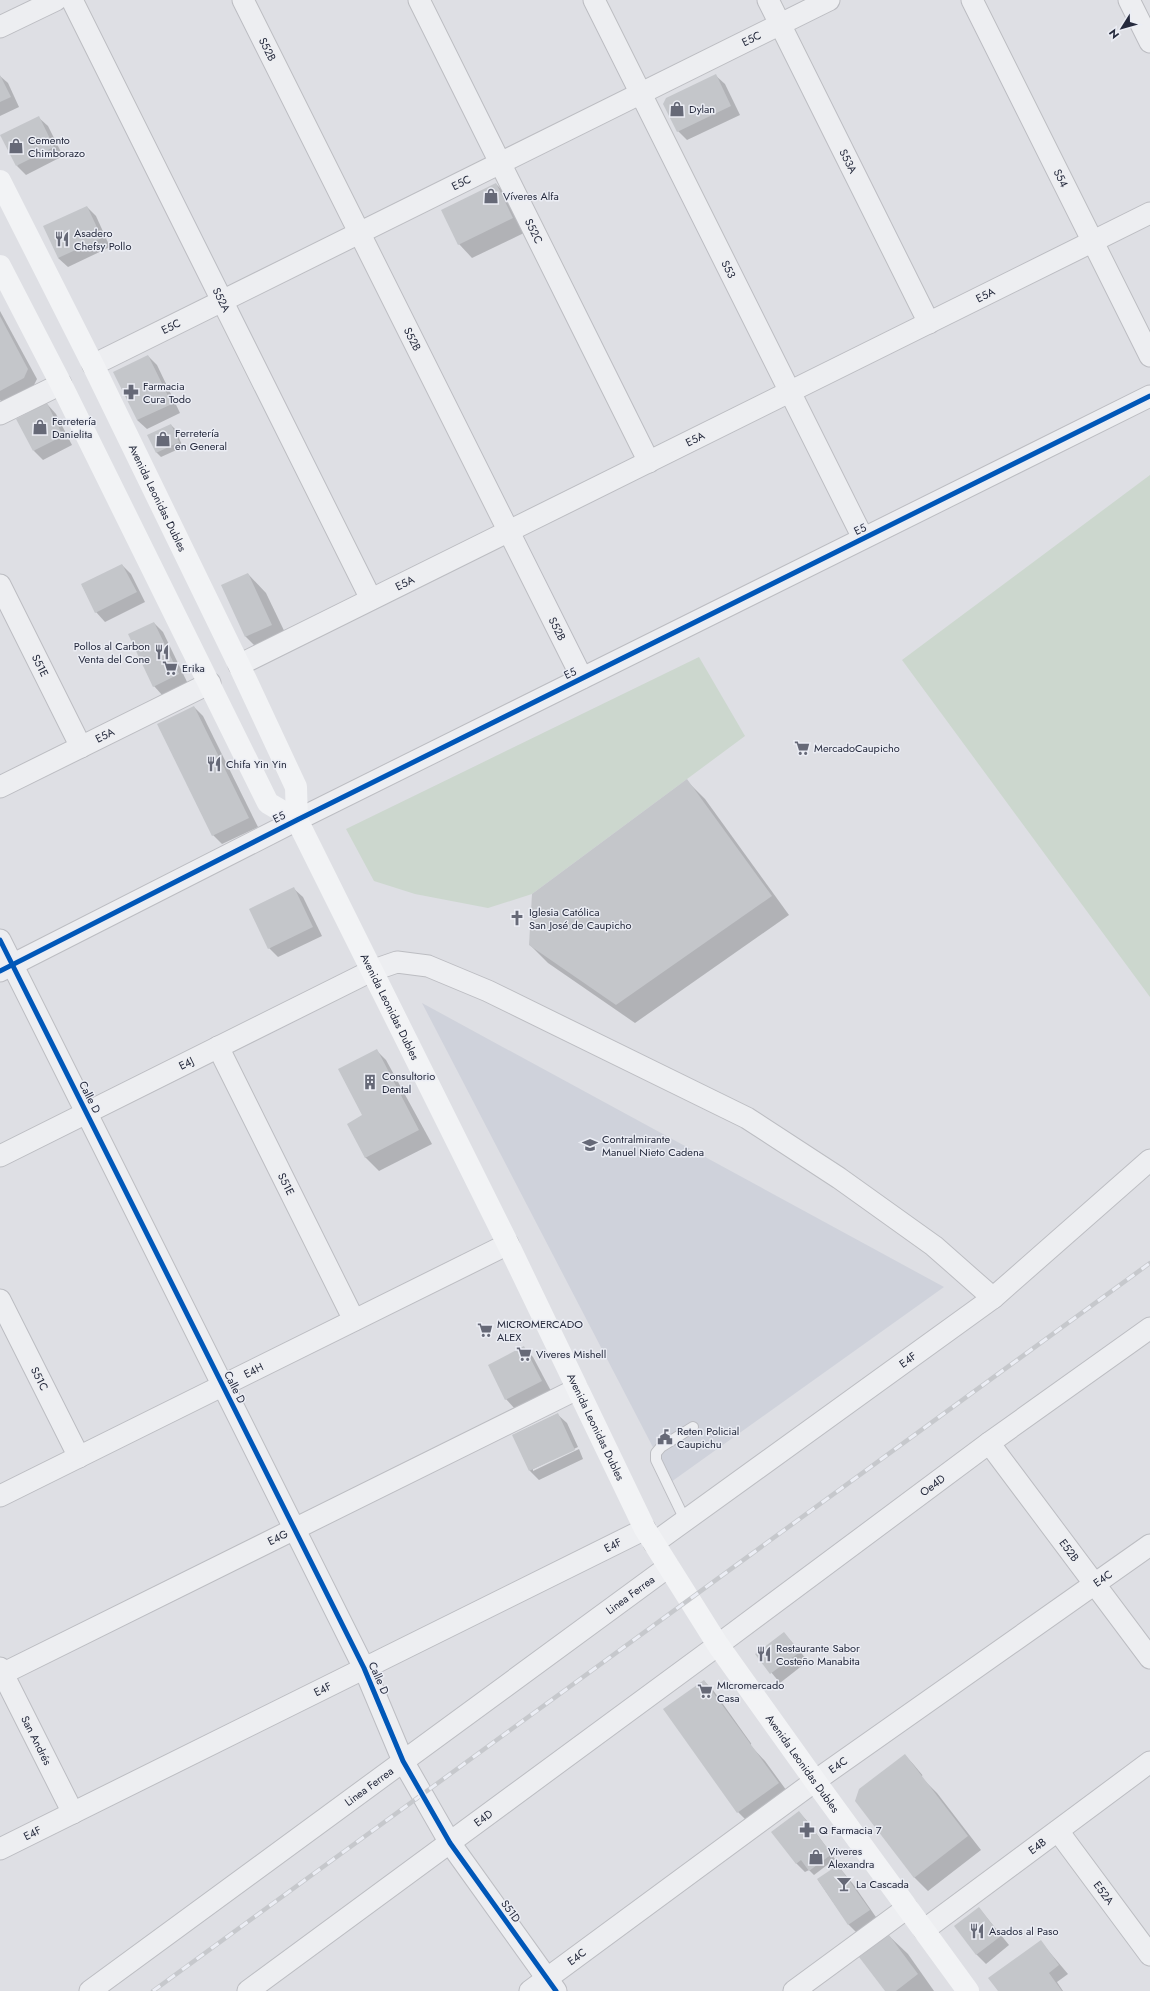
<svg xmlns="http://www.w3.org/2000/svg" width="1150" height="1991" font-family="Jost,sans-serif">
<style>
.built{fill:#cfd2db}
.green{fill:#ccd7ce}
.shadow{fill:#0003}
.building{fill:#c4c6ca}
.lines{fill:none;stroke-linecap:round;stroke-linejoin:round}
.service-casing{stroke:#bcbdc2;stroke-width:12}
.minor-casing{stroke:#bcbdc2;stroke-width:23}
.service{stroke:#edeef1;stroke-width:10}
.minor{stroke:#edeef1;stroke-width:21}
.secondary{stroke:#f2f3f5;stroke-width:22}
.rail-casing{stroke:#c6c8cc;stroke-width:4.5}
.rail{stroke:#ebedf4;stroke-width:3;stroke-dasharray:9;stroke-linecap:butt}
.cycleway-casing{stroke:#ebedf4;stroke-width:8}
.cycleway{stroke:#0057b8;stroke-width:5}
.labels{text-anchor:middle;stroke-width:3;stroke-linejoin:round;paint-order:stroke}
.street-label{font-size:11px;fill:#252a3d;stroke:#ebedf4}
.poi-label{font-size:11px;fill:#252a3d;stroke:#ebedf4;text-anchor:start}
</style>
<rect width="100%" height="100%" fill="#dedfe4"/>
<!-- built -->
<path class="built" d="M422 1003 944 1287 671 1482Z"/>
<!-- green -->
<g class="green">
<path d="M1150 475V997L902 660Z"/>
<path d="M699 657 745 736 532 894 488 908 415 894 374 881 346 829Z"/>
</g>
<!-- shadow -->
<g class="shadow">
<path d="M715 75 725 84 740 115 687 140 678 131Z"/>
<path d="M0 76 8 83 19 107 0 116Z"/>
<path d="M38 117 48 126 63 156 26 175 17 166Z"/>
<path d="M496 184 510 198 526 232 472 258 459 244Z"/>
<path d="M87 207 96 216 110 247 68 267 58 258Z"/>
<path d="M0 311 37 379 33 387 3 403 0 400Z"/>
<path d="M148 356 157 365 180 413 147 429 137 420Z"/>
<path d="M47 404 56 414 72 445 43 460 34 451Z"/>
<path d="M171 425 175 429 183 447 161 457 157 453 149 435Z"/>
<path d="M122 565 131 574 145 602 105 622 96 612 82 585Z"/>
<path d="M248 574 266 593 290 643 264 655 246 637 223 586Z"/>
<path d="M154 623 163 632 188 684 163 696 154 686Z"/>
<path d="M194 707 203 716 258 827 222 844 213 835Z"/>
<path d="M687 781 705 799 789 915 635 1023 548 963 530 945Z"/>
<path d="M293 888 303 897 322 936 278 957 269 948Z"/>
<path d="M377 1051 386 1060 432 1144 379 1171 365 1157 364 1116Z"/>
<path d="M524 1348 533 1357 551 1391 515 1409 506 1399Z"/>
<path d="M557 1414 567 1423 578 1447 533 1469V1471L579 1449 583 1459 539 1480 530 1471 513 1435Z"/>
<path d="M784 1633 808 1661 780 1683 756 1654Z"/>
<path d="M704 1681 713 1690 753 1746 751 1743V1746L765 1761 792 1798 752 1826 738 1812Z"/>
<path d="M905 1755 914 1765 924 1777 922 1775V1778L937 1793 981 1850 928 1891 914 1877Z"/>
<path d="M799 1812 808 1822 835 1859 814 1875 809 1870 805 1872 796 1863Z"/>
<path d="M838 1866 853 1884 878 1920 858 1934 849 1925 818 1880Z"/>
<path d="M979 1908 1009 1945 986 1964 976 1954Z"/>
<path d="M889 1936 908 1954 934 1991H886Z"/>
<path d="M1041 1942 1068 1974 1057 1982 1063 1991H999Z"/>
</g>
<!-- building -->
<g class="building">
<path d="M716 74 731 106 677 132 663 104 666 98Z"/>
<path d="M0 75 11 97 0 102Z"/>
<path d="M39 116 54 147 16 166 0 135Z"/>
<path d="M496 183 513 218 458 245 441 210Z"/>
<path d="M87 206 102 238 58 258 43 226Z"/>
<path d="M0 316 28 369 24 378 0 391Z"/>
<path d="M148 355 172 404 137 420 113 372Z"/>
<path d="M47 403 63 436 33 451 16 419Z"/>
<path d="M171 424 179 442 156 453 147 435Z"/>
<path d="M122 564 137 592 95 613 81 584Z"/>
<path d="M248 573 272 625 245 637 221 585Z"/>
<path d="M154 622 179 674 153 687 128 634Z"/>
<path d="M194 706 249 818 212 836 157 724Z"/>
<path d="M687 779 772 896 616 1005 529 945 532 894Z"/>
<path d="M294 887 313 927 268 949 249 909Z"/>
<path d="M377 1049 419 1130 365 1158 347 1124 362 1115 338 1069Z"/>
<path d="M524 1346 542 1381 505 1400 488 1365Z"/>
<path d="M558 1413 575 1450 529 1471 512 1435Z"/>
<path d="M784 1632 800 1652 770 1674 755 1654Z"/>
<path d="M704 1680 779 1783 737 1813 663 1709Z"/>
<path d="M905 1754 968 1836 914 1878 855 1801 859 1789Z"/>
<path d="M799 1811 832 1854 809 1871 801 1860 796 1864 771 1832Z"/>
<path d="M838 1865 870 1910 848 1925 817 1879Z"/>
<path d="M979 1907 1001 1936 976 1955 954 1926Z"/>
<path d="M889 1935 918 1974 896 1991H885L859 1957Z"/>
<path d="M1041 1940 1059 1965 1049 1973 1062 1991H998L988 1978Z"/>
</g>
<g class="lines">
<!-- service casing -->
<g class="service-casing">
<path id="service" d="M685 1520 656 1460V1453L661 1447 693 1427"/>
</g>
<!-- minor casing -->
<g class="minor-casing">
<g id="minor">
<path id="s1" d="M72 0 371 599"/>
<path id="s2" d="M243 0 582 678"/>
<path id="s3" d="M419 0 649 462"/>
<path id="s4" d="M594 0 863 538"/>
<path id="s5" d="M768 0 929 323"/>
<path id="s6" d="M972 0 1150 356"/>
<path d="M1129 0 1150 42"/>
<path d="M0 27 56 0"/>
<path id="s7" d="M93 365 829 0"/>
<path d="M0 414 61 384"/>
<path id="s8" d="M0 585 81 747"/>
<path id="s9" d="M239 665 1150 213"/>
<path id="s10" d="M0 787 210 683"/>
<path d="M0 940 364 1668 403 1761 450 1843 556 1991"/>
<path d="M0 971 297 820 1150 396"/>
<path id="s11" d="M218 1047 354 1320"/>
<path id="s12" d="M0 1156 371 971 397 962 428 966 488 991 747 1118 839 1178 934 1246 993 1298"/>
<path id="s13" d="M0 1300 79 1457"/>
<path id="s14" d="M989 1443 1150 1658"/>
<path id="s15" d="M0 1496 508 1244"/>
<path id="s16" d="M654 1543 993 1298 1150 1160"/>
<path id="s17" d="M0 1668 73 1813"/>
<path id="s18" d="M0 1675 577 1389"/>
<path id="s19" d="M1058 1831 1150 1955"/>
<path id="s20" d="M0 1849 645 1529"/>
<path id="s21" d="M924 1930 1150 1762"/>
<path id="s22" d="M90 1991 668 1567"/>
<path id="s23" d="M248 1991 718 1645 989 1443 1150 1328"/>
<path id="s24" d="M530 1991 815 1781 1150 1545"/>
<path d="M794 1991 907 1908"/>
</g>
</g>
<!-- service -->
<use href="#service" class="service"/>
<!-- minor -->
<use href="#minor" class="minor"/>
<!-- secondary -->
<g class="secondary">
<path id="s25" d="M0 181 93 365 239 665 296 787 297 820 508 1244 645 1529 718 1645 815 1781 968 1991"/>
<path d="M0 266 61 384 268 803 297 820"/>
</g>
<!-- rail casing -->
<g class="rail-casing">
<path id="rail" d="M153 1991 1150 1263"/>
</g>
<!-- rail -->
<use href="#rail" class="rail"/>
<!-- cycleway casing -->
<g class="cycleway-casing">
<g id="cycleway">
<path d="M0 940 364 1668 403 1761 450 1843 556 1991"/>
<path d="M0 971 297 820 1150 396"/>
</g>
</g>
<!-- cycleway -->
<use href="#cycleway" class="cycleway"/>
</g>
<!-- icons -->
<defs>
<g id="shop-bare" transform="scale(1.2)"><path d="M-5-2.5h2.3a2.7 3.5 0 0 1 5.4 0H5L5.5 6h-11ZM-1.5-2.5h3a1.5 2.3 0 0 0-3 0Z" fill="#666977" stroke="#ebedf4" stroke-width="2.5" paint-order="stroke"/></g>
<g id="restaurant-bare" transform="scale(1.2)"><path d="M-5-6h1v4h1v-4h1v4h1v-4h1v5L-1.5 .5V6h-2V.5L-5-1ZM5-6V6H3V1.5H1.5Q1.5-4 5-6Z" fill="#666977" stroke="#ebedf4" stroke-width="2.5" paint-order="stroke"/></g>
<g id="pharmacy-bare" transform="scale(1.2)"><path d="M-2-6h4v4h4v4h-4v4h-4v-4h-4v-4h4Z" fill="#666977" stroke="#ebedf4" stroke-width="2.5" paint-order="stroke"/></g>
<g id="supermarket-bare" transform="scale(1.2)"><path d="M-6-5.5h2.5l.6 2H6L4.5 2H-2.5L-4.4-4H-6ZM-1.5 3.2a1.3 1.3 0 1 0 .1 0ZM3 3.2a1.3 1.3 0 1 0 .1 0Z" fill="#666977" stroke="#ebedf4" stroke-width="2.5" paint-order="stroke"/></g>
<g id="church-bare" transform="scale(1.2)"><path d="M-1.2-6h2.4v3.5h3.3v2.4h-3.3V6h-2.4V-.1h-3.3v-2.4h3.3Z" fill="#666977" stroke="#ebedf4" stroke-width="2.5" paint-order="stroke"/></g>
<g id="building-bare" transform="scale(1.2)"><path d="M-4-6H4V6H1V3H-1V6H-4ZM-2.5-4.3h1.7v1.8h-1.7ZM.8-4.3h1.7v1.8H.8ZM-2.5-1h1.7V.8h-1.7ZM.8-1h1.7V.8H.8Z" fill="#666977" stroke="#ebedf4" stroke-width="2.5" paint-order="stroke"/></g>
<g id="school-bare" transform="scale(1.2)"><path d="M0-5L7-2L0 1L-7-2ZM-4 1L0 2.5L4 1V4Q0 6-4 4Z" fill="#666977" stroke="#ebedf4" stroke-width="2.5" paint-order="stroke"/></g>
<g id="civic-bare" transform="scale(1.2)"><path d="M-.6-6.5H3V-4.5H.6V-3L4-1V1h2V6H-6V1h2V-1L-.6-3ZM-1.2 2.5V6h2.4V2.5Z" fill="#666977" stroke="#ebedf4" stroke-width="2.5" paint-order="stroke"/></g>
<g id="bar-bare" transform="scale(1.2)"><path d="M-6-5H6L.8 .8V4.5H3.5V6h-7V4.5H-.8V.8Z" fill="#666977" stroke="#ebedf4" stroke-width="2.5" paint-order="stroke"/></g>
</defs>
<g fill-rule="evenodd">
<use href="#shop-bare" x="677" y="109"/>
<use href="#shop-bare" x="16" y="146"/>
<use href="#shop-bare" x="491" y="196"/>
<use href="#restaurant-bare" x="62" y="239"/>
<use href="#pharmacy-bare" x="131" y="392"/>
<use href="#shop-bare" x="40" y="427"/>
<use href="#shop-bare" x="163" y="439"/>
<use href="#restaurant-bare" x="162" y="652"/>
<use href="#supermarket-bare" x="170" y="668"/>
<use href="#supermarket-bare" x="802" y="748"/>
<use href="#restaurant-bare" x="214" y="764"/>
<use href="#church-bare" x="517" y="918"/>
<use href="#building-bare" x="370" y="1082"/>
<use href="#school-bare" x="590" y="1145"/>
<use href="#supermarket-bare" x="485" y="1330"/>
<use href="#supermarket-bare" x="524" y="1354"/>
<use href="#civic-bare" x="665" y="1437"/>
<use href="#restaurant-bare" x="764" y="1654"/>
<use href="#supermarket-bare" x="705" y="1691"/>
<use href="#pharmacy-bare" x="807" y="1830"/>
<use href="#shop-bare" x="816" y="1857"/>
<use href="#bar-bare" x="844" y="1884"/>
<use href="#restaurant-bare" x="977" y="1931"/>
</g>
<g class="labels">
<!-- street labels -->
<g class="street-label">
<text dy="4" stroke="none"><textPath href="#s7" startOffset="735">E5C</textPath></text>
<text dy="4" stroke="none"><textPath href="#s2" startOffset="55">S52B</textPath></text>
<text dy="4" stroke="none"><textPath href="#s5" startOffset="180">S53A</textPath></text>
<text dy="4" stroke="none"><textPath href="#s6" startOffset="199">S54</textPath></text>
<text dy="4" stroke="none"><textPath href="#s7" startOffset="411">E5C</textPath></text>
<text dy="4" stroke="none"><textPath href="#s3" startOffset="258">S52C</textPath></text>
<text dy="4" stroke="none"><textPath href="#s4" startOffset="301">S53</textPath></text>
<text dy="4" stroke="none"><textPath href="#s9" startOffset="833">E5A</textPath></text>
<text dy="4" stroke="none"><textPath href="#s1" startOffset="335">S52A</textPath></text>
<text dy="4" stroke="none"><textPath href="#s7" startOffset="87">E5C</textPath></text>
<text dy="4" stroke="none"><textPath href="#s2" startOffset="379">S52B</textPath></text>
<text dy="4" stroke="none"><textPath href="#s9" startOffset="509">E5A</textPath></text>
<text dy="4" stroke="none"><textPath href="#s25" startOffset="354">Avenida Leonidas Dubles</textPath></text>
<text transform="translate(860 529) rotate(-26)" y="4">E5</text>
<text dy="4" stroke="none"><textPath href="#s9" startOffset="185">E5A</textPath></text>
<text dy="4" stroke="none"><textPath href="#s2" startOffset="703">S52B</textPath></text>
<text dy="4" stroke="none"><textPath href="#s8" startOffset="90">S51E</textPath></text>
<text transform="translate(570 673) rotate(-26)" y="4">E5</text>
<text dy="4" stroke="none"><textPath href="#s10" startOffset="117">E5A</textPath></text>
<text transform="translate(279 817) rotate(-27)" y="4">E5</text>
<text dy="4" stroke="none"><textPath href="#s25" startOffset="916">Avenida Leonidas Dubles</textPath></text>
<text dy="4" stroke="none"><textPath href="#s12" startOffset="208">E4J</textPath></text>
<text transform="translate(90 1097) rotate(63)" y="4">Calle D</text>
<text dy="4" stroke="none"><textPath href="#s11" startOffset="153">S51E</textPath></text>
<text dy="4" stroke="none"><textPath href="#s16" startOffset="313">E4F</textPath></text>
<text dy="4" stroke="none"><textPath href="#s15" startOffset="283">E4H</textPath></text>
<text dy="4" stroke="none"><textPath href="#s13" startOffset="88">S51C</textPath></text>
<text transform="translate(235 1387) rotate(63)" y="4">Calle D</text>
<text dy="4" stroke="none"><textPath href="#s25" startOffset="1384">Avenida Leonidas Dubles</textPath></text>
<text dy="4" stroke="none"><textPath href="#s23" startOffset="851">Oe4D</textPath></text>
<text dy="4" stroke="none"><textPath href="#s18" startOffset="310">E4G</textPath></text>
<text dy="4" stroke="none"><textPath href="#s20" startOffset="684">E4F</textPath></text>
<text dy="4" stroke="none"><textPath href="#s14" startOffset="134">E52B</textPath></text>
<text dy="4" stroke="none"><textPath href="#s24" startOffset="706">E4C</textPath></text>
<text dy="4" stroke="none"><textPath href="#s22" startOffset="670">Linea Ferrea</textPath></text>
<text transform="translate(379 1678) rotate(66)" y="4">Calle D</text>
<text dy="4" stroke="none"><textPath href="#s20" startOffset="360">E4F</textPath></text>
<text dy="4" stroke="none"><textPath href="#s17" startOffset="81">San Andrés</textPath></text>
<text dy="4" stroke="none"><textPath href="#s25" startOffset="1780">Avenida Leonidas Dubles</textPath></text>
<text dy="4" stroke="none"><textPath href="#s24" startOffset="382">E4C</textPath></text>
<text dy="4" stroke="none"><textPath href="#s22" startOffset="346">Linea Ferrea</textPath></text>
<text dy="4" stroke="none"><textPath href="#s23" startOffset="292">E4D</textPath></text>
<text dy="4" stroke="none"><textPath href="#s20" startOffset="36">E4F</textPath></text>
<text dy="4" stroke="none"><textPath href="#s21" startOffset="141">E4B</textPath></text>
<text dy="4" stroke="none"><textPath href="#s19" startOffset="77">E52A</textPath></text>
<text transform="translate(511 1911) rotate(54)" y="4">S51D</text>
<text dy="4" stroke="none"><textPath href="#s24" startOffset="58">E4C</textPath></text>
</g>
<!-- poi labels -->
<g class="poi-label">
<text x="689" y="113">Dylan</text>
<text x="28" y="144">Cemento<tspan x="28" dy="13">Chimborazo</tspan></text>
<text x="503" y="200">Víveres Alfa</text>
<text x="74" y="237">Asadero<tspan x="74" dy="13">Chefsy Pollo</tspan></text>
<text x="143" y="390">Farmacia<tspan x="143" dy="13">Cura Todo</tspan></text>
<text x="52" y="425">Ferretería<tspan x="52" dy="13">Danielita</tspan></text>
<text x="175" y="437">Ferretería<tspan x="175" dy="13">en General</tspan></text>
<text x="150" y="650" text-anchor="end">Pollos al Carbon<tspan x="150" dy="13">Venta del Cone</tspan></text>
<text x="182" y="672">Erika</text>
<text x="814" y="752">MercadoCaupicho</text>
<text x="226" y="768">Chifa Yin Yin</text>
<text x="529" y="916">Iglesia Católica<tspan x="529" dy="13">San José de Caupicho</tspan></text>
<text x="382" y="1080">Consultorio<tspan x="382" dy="13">Dental</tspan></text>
<text x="602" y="1143">Contralmirante<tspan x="602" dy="13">Manuel Nieto Cadena</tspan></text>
<text x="497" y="1328">MICROMERCADO<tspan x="497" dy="13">ALEX</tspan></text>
<text x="536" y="1358">Viveres Mishell</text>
<text x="677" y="1435">Reten Policial<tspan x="677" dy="13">Caupichu</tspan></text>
<text x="776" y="1652">Restaurante Sabor<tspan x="776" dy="13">Costeño Manabita</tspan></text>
<text x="717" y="1689">MIcromercado<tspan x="717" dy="13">Casa</tspan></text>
<text x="819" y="1834">Q Farmacia 7</text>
<text x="828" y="1855">Viveres<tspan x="828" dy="13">Alexandra</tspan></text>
<text x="856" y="1888">La Cascada</text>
<text x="989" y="1935">Asados al Paso</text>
</g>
</g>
<!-- north arrow -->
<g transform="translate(1122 28) rotate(233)" stroke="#ebedf4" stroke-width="3" paint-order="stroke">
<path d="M0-3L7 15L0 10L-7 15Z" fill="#252a3d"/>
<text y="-6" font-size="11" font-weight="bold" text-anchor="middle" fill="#252a3d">N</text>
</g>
</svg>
